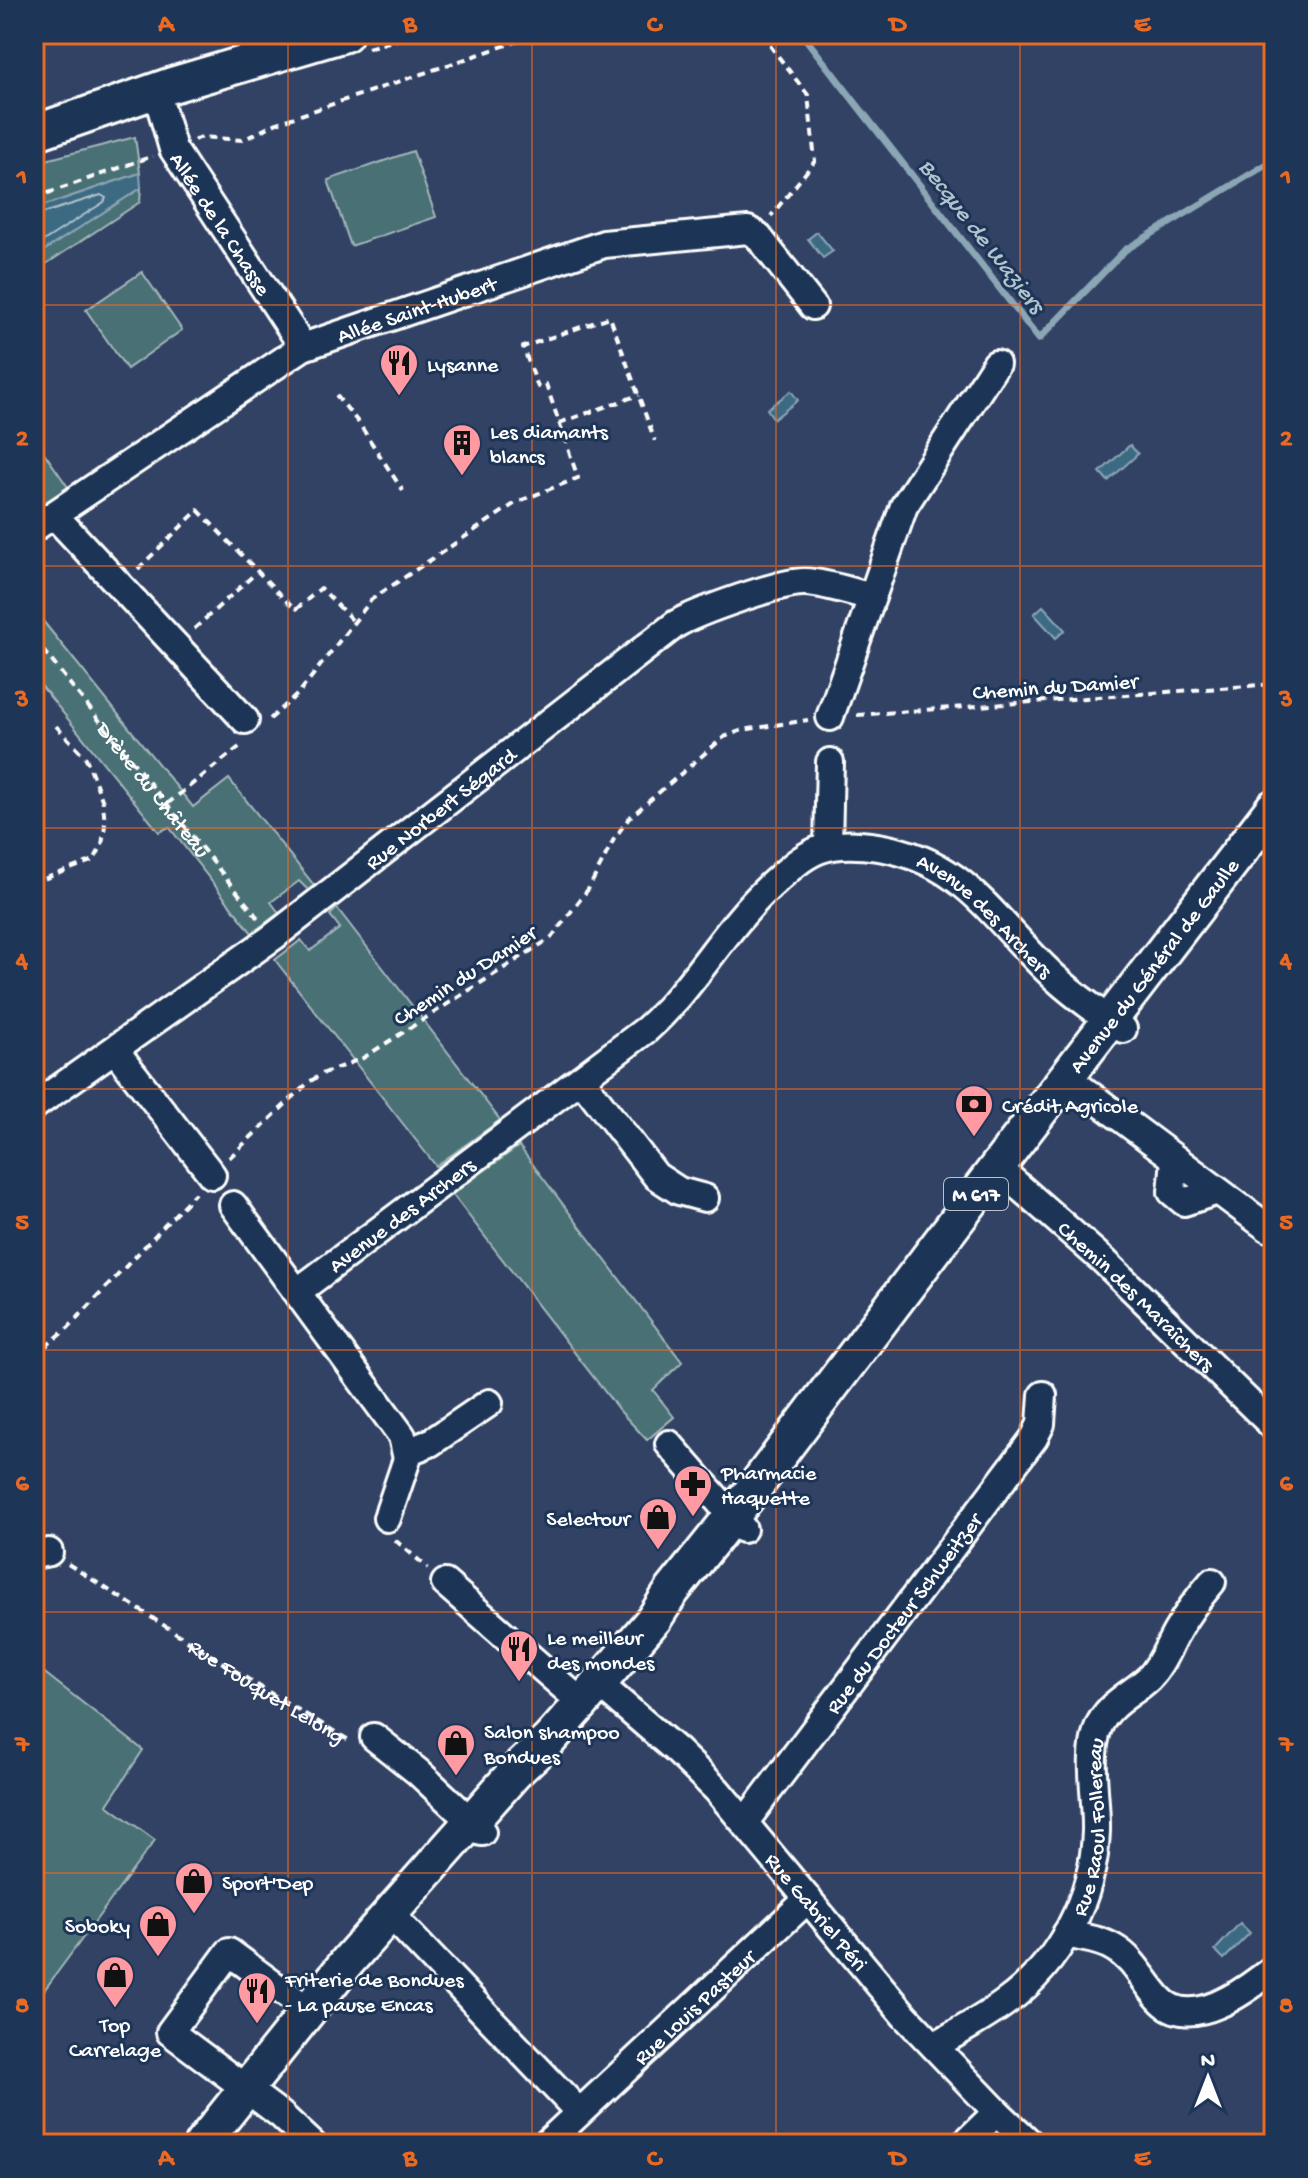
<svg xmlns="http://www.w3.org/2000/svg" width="1308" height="2178" font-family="'Gochi Hand',sans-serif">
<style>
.green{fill:#487075;stroke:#a4b8ba;stroke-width:2}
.water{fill:#3e6a83;stroke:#8ba6b5;stroke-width:2}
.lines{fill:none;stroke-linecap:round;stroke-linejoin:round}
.shore{stroke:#b2c3cd;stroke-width:2}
.stream{stroke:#8ba6b5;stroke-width:7}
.minor-casing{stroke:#fff;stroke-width:32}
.major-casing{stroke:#fff;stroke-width:40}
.path{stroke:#fff;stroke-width:4;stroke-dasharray:8 6;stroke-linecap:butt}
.minor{stroke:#1d3557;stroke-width:26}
.major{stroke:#1d3557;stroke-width:34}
.grid{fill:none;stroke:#ea6a24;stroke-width:2;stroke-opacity:0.55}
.labels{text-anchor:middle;stroke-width:6;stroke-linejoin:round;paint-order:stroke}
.shield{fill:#1d3557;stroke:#bbc2cd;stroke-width:2}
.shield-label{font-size:20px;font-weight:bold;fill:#fff}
.street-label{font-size:22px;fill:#fff;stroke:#1d3557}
.poi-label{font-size:22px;fill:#fff;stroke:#1d3557;text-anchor:start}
.water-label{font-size:24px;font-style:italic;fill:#b2c3cd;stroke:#1d3557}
.neatline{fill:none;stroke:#ea6a24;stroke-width:3}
.grid-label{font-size:26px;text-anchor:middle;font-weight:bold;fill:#ea6a24}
</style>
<rect width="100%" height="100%" fill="#324265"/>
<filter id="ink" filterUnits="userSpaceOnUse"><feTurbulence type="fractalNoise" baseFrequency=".0125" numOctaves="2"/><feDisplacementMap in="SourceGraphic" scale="16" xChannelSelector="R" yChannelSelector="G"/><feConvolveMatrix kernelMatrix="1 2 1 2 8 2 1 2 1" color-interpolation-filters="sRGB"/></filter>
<g filter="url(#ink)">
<!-- green -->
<g class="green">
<path d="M135 137 140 173 34 209V163Z"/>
<path d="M413 151 436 217 351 246 328 180Z"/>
<path d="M141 188 140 202 34 272V257Z"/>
<path d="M142 272 182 330 127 369 86 310Z"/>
<path d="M34 438 70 490 44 509 34 496Z"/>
<path d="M34 610 193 807 229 779 314 885 308 890 299 881 271 902 279 913 252 933 169 827 159 832 34 677Z"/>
<path d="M337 908 500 1120 436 1166 275 960 301 940 310 951 340 928 330 915Z"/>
<path d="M519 1146 682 1362 653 1390 674 1417 647 1440 619 1410 452 1194Z"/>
<path d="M37 1667 143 1750 107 1805 155 1840 34 2004V1670Z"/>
</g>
<!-- water -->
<g class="water">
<path d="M140 173 141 188 34 257V209Z"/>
<path d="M817 232 833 251 823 258 808 239Z"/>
<path d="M791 391 798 400 774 419 767 409Z"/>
<path d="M1130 445 1138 454 1108 481 1100 472Z"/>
<path d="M1043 606 1065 630 1056 638 1034 614Z"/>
<path d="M1240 1923 1250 1933 1224 1959 1215 1950Z"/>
</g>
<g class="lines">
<!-- shore -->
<path class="shore" d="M34 216 101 195 106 198 104 202 34 247"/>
<!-- stream -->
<path class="stream" d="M802 34 1039 339 1125 250 1274 160"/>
<!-- minor casing -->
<g class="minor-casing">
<g id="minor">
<path id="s3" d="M156 90 173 149 303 347"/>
<path d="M54 515 245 720"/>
<path id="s4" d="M34 528 303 347 604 244 748 230 757 235 813 306"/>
<path d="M830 717 904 506 996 364"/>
<path d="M828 845 830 762"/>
<path d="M115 1050 212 1175"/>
<path d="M1066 1077 1268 1228"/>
<path d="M581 1079 656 1176 679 1191 705 1198"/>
<path id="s5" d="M34 1106 273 937 676 624C697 612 782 581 805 582 827 583 851 592 872 597"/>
<path d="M1175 1159 1172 1192 1184 1202 1218 1191"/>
<path id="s6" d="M997 1167 1104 1261 1274 1427"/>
<path d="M233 1205 402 1436 407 1459 387 1518"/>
<path id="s7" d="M297 1292 647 1029C694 987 723 930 770 886 809 850 824 839 878 847 961 860 990 914 1046 969 1069 992 1096 1011 1123 1029"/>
<path d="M669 1444 743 1529"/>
<path d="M407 1452 430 1443 489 1403"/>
<path d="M34 1555 49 1552"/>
<path d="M445 1583 582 1703"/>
<path id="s8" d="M599 1684 677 1751 717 1790 905 2016 997 2112 1031 2144"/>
<path d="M374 1737 418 1772 482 1832"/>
<path id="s9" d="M745 1822 1034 1438 1041 1424 1043 1395"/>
<path d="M389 1913 579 2112"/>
<path d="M1066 1934C1082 1938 1100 1939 1114 1948 1134 1959 1144 1982 1159 1998 1190 2034 1248 1989 1274 1968"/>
<path d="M308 2010 229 1952 170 2032 281 2115 312 2144"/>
<path id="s10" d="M934 2046C958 2032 983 2019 1006 2002 1060 1963 1094 1897 1096 1831 1097 1798 1087 1759 1098 1728 1108 1703 1131 1695 1149 1678 1162 1665 1168 1646 1177 1631 1187 1613 1199 1597 1212 1582"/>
<path id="s11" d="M546 2144 808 1899"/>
<path d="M964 2144 997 2112"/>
</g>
</g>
<!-- major casing -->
<g class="major-casing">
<g id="major">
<path d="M34 133 172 85 345 34"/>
<path id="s12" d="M202 2144 348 1961 516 1771 549 1740 582 1703 654 1619 672 1591 748 1496 997 1167 1274 807"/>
</g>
</g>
<!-- path -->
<g class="path">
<path d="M761 34 808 95 815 161 771 216"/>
<path d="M368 48 416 34"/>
<path d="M194 140 202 137 243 140 277 123 539 34"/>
<path d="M34 198 153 156"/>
<path d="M336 395 358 422 403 491"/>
<path d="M559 423 639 395"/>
<path d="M138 569 198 510 295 610 321 588 354 622"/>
<path d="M194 629 257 572"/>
<path id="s1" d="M34 639 258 918"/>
<path d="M857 715 1274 684"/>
<path d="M270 719 299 693 372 599 517 502 578 478 546 384 538 387 523 347 610 317 655 441"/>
<path d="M167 804 243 744"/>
<path d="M34 887 41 880 94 860 102 845 105 825 103 802 86 758 56 726"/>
<path d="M229 1158 309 1082 324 1073 363 1058 551 938 589 888 614 839 629 818 724 737 743 730 808 720"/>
<path d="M34 1356 68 1328 195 1193"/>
<path d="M395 1540 428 1568"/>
<path id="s2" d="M68 1564 262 1688 352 1742"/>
</g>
<!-- minor -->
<use href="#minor" class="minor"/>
<!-- major -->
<use href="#major" class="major"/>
</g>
</g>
<!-- grid -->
<path class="grid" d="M288 34V2144M532 34V2144M776 34V2144M1020 34V2144M34 305H1274M34 566H1274M34 828H1274M34 1089H1274M34 1350H1274M34 1612H1274M34 1873H1274"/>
<!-- icons -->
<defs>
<g id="restaurant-pin" transform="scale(2)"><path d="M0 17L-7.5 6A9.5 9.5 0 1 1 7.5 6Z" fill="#ff9aa2" stroke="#1d3557"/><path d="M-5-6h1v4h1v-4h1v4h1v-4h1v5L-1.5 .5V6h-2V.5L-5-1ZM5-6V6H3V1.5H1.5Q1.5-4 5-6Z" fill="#111"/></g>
<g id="building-pin" transform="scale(2)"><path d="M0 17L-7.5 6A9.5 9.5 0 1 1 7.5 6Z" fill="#ff9aa2" stroke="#1d3557"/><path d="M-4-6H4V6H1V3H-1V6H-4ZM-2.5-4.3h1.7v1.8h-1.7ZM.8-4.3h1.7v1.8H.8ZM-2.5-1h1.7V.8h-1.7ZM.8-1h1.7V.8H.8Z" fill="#111"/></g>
<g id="bank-pin" transform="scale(2)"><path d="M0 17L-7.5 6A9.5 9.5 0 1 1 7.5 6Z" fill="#ff9aa2" stroke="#1d3557"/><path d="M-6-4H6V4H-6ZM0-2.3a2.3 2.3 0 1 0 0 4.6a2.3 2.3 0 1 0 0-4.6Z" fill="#111"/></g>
<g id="pharmacy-pin" transform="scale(2)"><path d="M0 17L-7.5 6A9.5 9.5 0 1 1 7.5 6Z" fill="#ff9aa2" stroke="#1d3557"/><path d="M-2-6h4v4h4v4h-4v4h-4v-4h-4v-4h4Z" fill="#111"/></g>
<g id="shop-pin" transform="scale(2)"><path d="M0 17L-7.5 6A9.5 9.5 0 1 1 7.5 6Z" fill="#ff9aa2" stroke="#1d3557"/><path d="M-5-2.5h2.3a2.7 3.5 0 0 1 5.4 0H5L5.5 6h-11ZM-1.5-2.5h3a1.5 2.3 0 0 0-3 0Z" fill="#111"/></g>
</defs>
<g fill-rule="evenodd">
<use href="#restaurant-pin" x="399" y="363"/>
<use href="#building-pin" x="462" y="443"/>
<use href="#bank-pin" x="974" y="1104"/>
<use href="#pharmacy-pin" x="693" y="1484"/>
<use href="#shop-pin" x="658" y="1517"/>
<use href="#restaurant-pin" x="519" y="1649"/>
<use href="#shop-pin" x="456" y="1743"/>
<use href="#shop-pin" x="194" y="1881"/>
<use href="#shop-pin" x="158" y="1924"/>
<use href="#shop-pin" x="115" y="1975"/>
<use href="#restaurant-pin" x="257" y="1991"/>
</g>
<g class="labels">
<!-- shield labels -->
<rect class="shield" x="944" y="1178" width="64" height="32" rx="6"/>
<g class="shield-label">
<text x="976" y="1201">M 617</text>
</g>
<!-- street labels -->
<g class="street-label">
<text dy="8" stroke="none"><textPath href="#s3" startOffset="150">Allée de la Chasse</textPath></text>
<text dy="8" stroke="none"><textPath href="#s4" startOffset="444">Allée Saint-Hubert</textPath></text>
<text transform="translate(1055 685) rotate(-4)" y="8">Chemin du Damier</text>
<text dy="8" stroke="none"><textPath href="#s1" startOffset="192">Drève du Château</textPath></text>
<text dy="8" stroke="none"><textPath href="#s5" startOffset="504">Rue Norbert Ségard</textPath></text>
<text dy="8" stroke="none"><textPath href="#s7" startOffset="878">Avenue des Archers</textPath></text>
<text dy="8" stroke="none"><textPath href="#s12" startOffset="1516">Avenue du Général de Gaulle</textPath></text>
<text transform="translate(464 974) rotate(-33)" y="8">Chemin du Damier</text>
<text dy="8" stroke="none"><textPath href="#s7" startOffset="130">Avenue des Archers</textPath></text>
<text dy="8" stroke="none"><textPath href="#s6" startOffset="190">Chemin des Maraîchers</textPath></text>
<text dy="8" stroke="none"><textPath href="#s9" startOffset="262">Rue du Docteur Schweitzer</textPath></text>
<text dy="8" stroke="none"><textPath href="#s2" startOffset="236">Rue Fouquet Lelong</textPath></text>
<text dy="8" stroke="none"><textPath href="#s10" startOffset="288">Rue Raoul Follereau</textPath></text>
<text dy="8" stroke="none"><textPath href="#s8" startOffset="316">Rue Gabriel Péri</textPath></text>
<text dy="8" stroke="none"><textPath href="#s11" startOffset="202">Rue Louis Pasteur</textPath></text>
</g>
<!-- poi labels -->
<g class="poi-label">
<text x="427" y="371">Lysanne</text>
<text x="490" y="438">Les diamants<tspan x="490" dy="25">blancs</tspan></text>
<text x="1002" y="1112">Crédit Agricole</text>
<text x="721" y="1479">Pharmacie<tspan x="721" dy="25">Haquette</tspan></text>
<text x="630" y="1525" text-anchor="end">Selectour</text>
<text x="547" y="1644">Le meilleur<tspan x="547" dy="25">des mondes</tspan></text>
<text x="484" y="1738">Salon shampoo<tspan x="484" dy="25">Bondues</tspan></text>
<text x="222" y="1889">Sport'Dep</text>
<text x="130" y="1932" text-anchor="end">Soboky</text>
<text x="285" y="1986">Friterie de Bondues<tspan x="285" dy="25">- La pause Encas</tspan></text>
<text x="115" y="2031" text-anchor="middle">Top<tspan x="115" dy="25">Carrelage</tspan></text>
</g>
<!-- water labels -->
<g class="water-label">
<text transform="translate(983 235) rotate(52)" y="8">Becque de Waziers</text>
</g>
</g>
<!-- margin -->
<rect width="1308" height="2178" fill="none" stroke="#1d3557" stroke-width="88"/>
<!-- north arrow -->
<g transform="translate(1208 2078)" stroke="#1d3557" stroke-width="6" paint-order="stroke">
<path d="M0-6L14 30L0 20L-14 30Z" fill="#ffffff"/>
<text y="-12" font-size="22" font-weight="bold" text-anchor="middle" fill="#ffffff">N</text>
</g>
<rect x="44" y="44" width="1220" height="2090" class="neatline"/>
<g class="grid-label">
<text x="166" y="31">A</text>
<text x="410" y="31">B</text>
<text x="654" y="31">C</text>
<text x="898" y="31">D</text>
<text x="1142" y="31">E</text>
<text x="22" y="184">1</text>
<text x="1286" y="184">1</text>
<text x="22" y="445">2</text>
<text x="1286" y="445">2</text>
<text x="22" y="706">3</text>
<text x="1286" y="706">3</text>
<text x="22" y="967">4</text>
<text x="1286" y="967">4</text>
<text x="22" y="1229">5</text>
<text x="1286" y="1229">5</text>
<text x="22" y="1490">6</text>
<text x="1286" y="1490">6</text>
<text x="22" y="1751">7</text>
<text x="1286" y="1751">7</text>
<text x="22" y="2012">8</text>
<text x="1286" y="2012">8</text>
<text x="166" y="2165">A</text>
<text x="410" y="2165">B</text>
<text x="654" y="2165">C</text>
<text x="898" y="2165">D</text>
<text x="1142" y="2165">E</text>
</g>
</svg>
